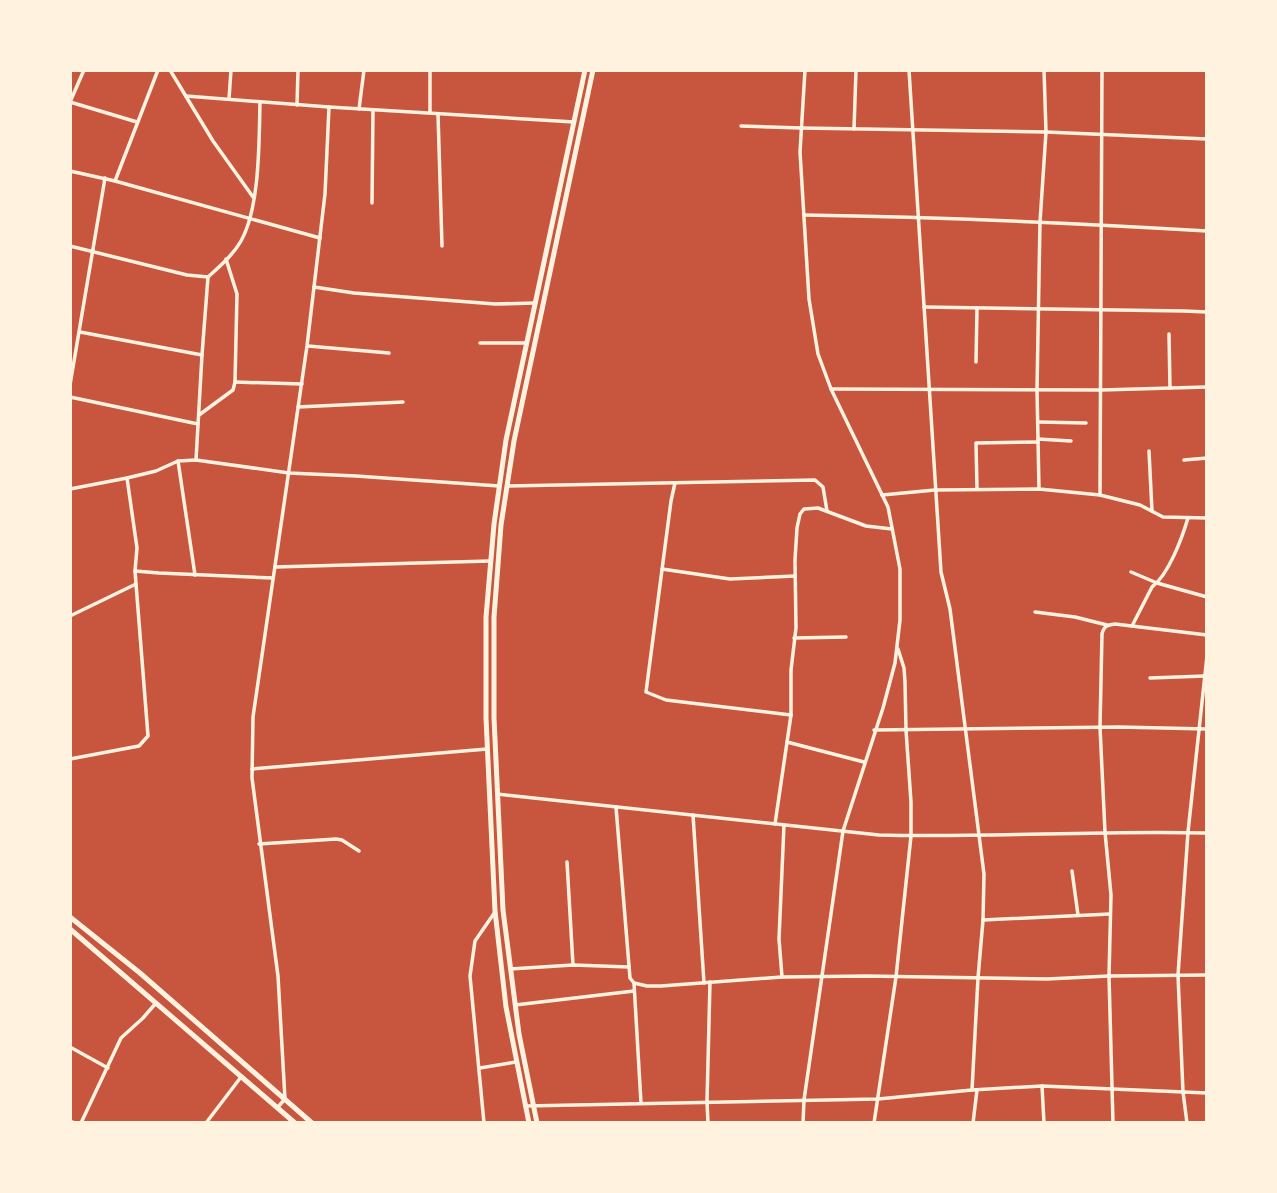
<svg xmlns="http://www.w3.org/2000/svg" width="1277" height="1193" font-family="Merriweather,serif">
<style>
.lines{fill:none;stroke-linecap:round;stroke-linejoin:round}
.minor{stroke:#fff3e0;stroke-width:3.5}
.tertiary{stroke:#fff3e0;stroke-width:3.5}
.primary{stroke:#fff3e0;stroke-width:5}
.trunk{stroke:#fff3e0;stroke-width:5}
</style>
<rect width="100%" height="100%" fill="#c8553d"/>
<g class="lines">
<!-- minor -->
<g class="minor">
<path d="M170 70 213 141 253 197"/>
<path d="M909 70 941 572 950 609 984 874 983 920 978 978 972 1090"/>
<path d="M186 96 329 107"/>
<path d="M229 99 231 70"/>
<path d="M70 102 137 122"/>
<path d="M70 102 84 70"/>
<path d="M297 105 298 70"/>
<path d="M359 109 364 70"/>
<path d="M430 113V70"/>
<path d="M438 114 442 246"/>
<path d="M741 126 801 128 1046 132 1207 139"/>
<path d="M854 129 856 70"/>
<path d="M70 171 115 181 320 238"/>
<path d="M115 181 158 70"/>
<path d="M372 203 373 110"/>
<path d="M804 215C938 217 1073 223 1207 231"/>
<path d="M70 246 187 275 208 277"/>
<path d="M314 287 354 293 495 304 535 303"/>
<path d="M924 307 1184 311 1207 312"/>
<path d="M80 332 202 355"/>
<path d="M1169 334 1170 388"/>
<path d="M480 343H526"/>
<path d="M308 346 389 353"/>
<path d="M976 362 977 308"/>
<path d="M235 382 302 384"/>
<path d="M70 385 105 178"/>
<path d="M831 389 1101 390 1207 387"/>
<path d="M70 397 198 424"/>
<path d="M298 407 403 402"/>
<path d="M199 415 233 390 235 382 237 294 226 259"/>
<path d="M1038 422 1086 423"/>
<path d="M1038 439 1071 441"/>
<path d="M1149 451 1152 511"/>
<path d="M196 460 202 355 208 277C220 266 233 255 241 241 260 207 259 142 260 102"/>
<path d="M1184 460 1207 458"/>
<path d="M178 461 195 575"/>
<path d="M675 483 671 501 646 692 666 700 791 715"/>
<path d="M507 486 815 480 823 487 827 511"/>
<path d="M70 489 127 478 156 471 178 461 196 460 289 473 356 476 499 486"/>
<path d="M977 489 976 443 1038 442"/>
<path d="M1039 489 1037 390 1040 222 1046 132 1044 70"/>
<path d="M882 495 935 490 1039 489 1100 495 1140 505 1163 517 1207 518"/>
<path d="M1100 495 1102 70"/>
<path d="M275 567 490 561"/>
<path d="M662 569 730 579 795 576"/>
<path d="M135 571 159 573 273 578"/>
<path d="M1131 572 1157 583 1207 597"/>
<path d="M1035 612 1075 617 1107 625"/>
<path d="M70 616 136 584"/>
<path d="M1132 626 1152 587C1169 574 1182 538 1188 518"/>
<path d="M794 638 846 637"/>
<path d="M1150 678 1205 676"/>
<path d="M874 730 1119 727 1207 729"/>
<path d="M787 742 864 762"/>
<path d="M70 759 139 746 148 736 135 571 137 548 127 478"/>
<path d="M252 769 487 749"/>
<path d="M497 794 879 835C988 838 1098 830 1207 833"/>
<path d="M616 807 630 978 634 983 641 1103"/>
<path d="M693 815 704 983"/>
<path d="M775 824 791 715V670L796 628 795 560 797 528 800 514 804 509 818 508 866 526 892 529"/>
<path d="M259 844 336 839 342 840 359 851"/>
<path d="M567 862 573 965"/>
<path d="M1072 871 1078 915"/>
<path d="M983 920 1110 914"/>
<path d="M510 969 573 965 629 967"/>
<path d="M782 977 779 939 784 825"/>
<path d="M634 983 647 986H661L782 977 867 976 1047 979 1109 976 1207 975"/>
<path d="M515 1005 634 991"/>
<path d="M70 1047 108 1068"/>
<path d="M480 1068 516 1062"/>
<path d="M277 1108 285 1099 278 976 252 778 253 717 307 346 325 194 329 107 574 122"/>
<path d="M70 1121 75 1123"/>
<path d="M81 1123 121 1038 143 1018 156 1003"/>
<path d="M206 1123 241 1077"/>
<path d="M484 1123 470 976 475 941 495 912"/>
<path d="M708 1123 707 1102 710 982"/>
<path d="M803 1123 804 1100 843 831 883 708 895 663 900 620V569L888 507 831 389 818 354 809 299 800 152 805 70"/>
<path d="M874 1123 896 977 911 836V802L906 730 905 682 904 668 898 649"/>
<path d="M973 1123 977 1090"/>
<path d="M1113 1123 1109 976 1111 895 1105 832 1100 727 1102 634C1104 626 1107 625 1115 624L1207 635"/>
<path d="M1187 1123 1183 1092 1178 975 1188 832 1207 656"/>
</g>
<!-- tertiary -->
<g class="tertiary">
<path d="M1042 1086 1044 1123"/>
<path d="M525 1106 878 1099 972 1090 1042 1086 1207 1093"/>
</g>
<!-- primary -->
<g class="primary">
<path d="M70 917 140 973 312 1123"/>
<path d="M70 929 295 1123"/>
</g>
<!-- trunk -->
<g class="trunk">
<path d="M529 1123 506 1007 495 911 486 718V617L494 524 506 440 585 70"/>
<path d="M537 1123 519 1034 503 910 494 718V617L501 525 514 441 593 70"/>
</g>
</g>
<!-- border -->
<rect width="1277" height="1193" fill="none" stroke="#fff3e0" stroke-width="144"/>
</svg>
